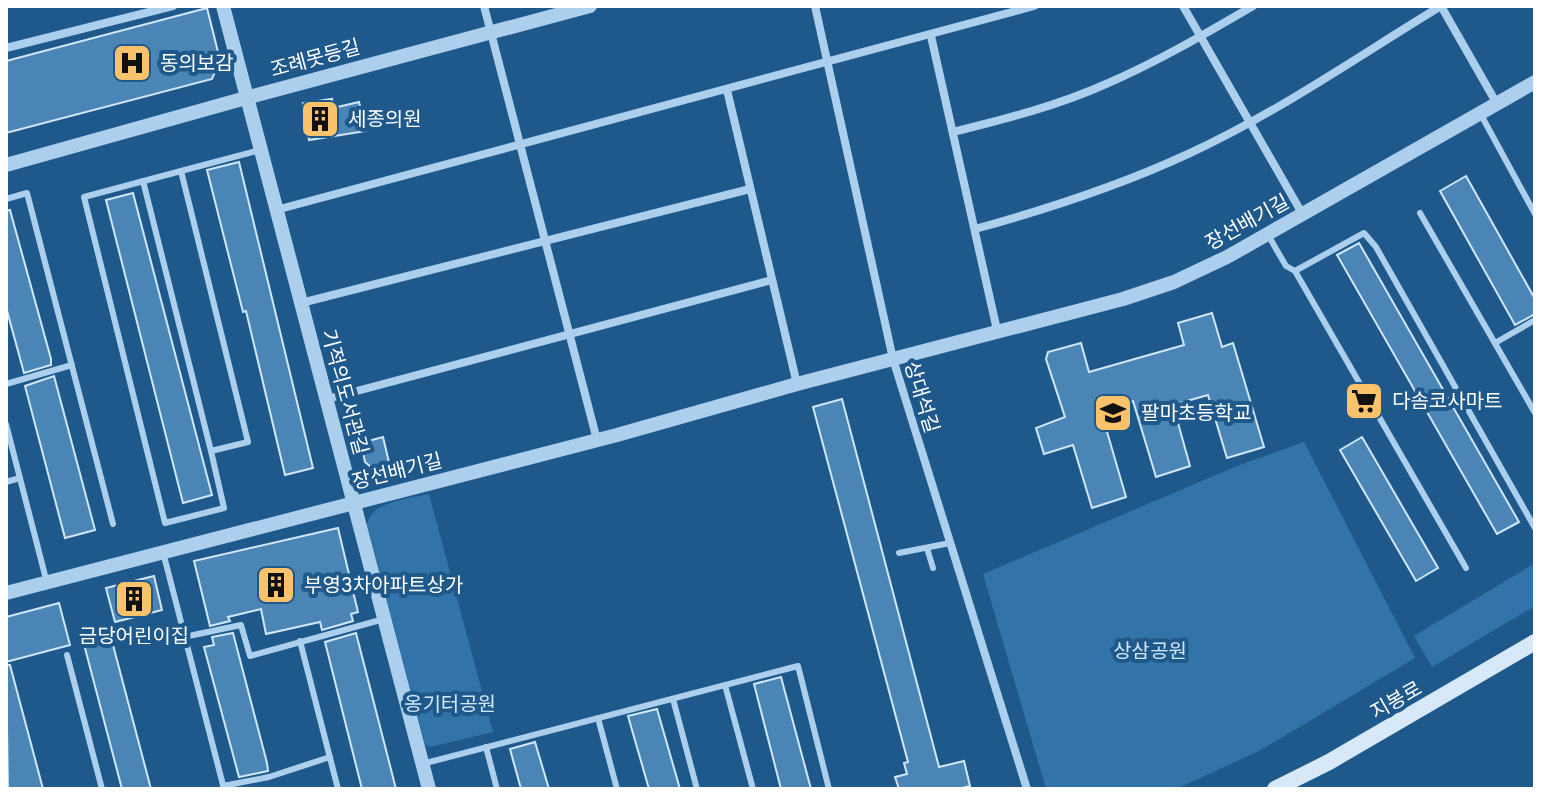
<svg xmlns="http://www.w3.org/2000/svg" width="1541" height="795" font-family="Overpass,'Noto Sans KR',sans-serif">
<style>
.green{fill:#3273a9}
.building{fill:#4b85b5;stroke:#d0e7f9;stroke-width:2}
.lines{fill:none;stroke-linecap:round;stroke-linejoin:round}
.service{stroke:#abcfec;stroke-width:6}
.minor{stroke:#abcfec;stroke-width:8}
.tertiary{stroke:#abcfec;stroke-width:14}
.secondary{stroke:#d7e9f9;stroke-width:16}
.labels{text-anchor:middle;stroke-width:8;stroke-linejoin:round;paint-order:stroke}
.street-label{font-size:20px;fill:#fff;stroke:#1f598b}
.poi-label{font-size:20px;fill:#fff;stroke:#1f598b;text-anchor:start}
.park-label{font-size:20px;fill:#d0e7f9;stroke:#1f598b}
</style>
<rect width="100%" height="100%" fill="#1f598b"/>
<!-- green -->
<g class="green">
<path d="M1304 442 1415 658 1259 751 1176 789H1046L983 574 1237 466Z"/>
<path d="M429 494 493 732 431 747 425 745 367 525C371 501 409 499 429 494Z"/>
<path d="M1535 563V606L1432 667 1414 636Z"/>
</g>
<!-- building -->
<g class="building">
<path d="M207 8 220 60 212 79 6 133V61Z"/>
<path d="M332 99 333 108 359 102 366 131 309 140 303 103Z"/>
<path d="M239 162 313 468 285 475 246 311 243 312 207 170Z"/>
<path d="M1466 176 1535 299V314L1515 325 1440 191Z"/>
<path d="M133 193 212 495 183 503 106 200Z"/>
<path d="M10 210 51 359V365L24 373 6 307V211Z"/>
<path d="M1359 243 1519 522 1497 534 1337 255Z"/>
<path d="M1212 313 1222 347 1233 343 1264 447 1227 458 1208 395 1173 405 1190 466 1156 477 1133 401 1101 411 1126 497 1092 508 1073 445 1044 454 1036 428 1065 417 1046 359 1048 352 1081 343 1089 372 1184 345 1178 323Z"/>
<path d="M54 376 95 530 65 538 25 386Z"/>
<path d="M842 399 939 767 964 761 970 786 958 789H899L895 777 907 774 904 763 908 762 813 407Z"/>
<path d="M383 437 391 471 379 474 365 462 361 443Z"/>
<path d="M1362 437 1438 568 1416 581 1340 450Z"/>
<path d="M338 528 358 612 351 614 353 621 322 630 320 622 266 634 261 609 228 617 230 621 210 626 194 561Z"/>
<path d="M154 576 162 610 115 622 106 588Z"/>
<path d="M59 603 70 645 6 662V617Z"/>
<path d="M108 626 151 789H122L81 633Z"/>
<path d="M233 633 267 763 268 771 239 777 204 647 214 645 212 637Z"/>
<path d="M356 633 396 789H362L325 642Z"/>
<path d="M6 665H10L43 789H8Z"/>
<path d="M781 677 811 789H781L754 684Z"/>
<path d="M657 709 680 789H649L628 716Z"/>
<path d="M535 742 549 789H521L510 749Z"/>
</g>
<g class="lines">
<!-- service -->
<g class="service">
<path d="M1480 113 1535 214"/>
<path d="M181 171 84 197 165 523 224 508 211 451 248 442 181 171 260 150"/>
<path d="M143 181 211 451"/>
<path d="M6 199 27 193 113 524"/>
<path d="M1420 213 1535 413"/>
<path d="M1268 235 1286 266 1295 271 1364 233 1376 247 1535 528"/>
<path d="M1295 271 1466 568"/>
<path d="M1495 343 1535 320"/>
<path d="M6 384 72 365"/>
<path d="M6 424 47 583"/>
<path d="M6 482 20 478"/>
<path d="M927 548 933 568"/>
<path d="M163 552 224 789"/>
<path d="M899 553 950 543"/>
<path d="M184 637 241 625 250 656 384 619"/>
<path d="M300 641 338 789"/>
<path d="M67 655 102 789"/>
<path d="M725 685 753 789"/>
<path d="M673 699 697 789"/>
<path d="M598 718 617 789"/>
<path d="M486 747 497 789"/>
<path d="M422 764 798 666 829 789"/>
<path d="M223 786 269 777 330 757"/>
</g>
<!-- minor -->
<g class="minor">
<path d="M484 6 597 440"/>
<path d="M815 6 893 359 1027 789"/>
<path d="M1183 6 1303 215"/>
<path d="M931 36 997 330"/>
<path d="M6 48 173 6"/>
<path d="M727 90 797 384"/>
<path d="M953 132C1005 119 1057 106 1106 84 1157 62 1205 34 1253 6"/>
<path d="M276 210 1034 6"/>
<path d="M975 229C1048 209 1119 186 1188 154 1274 115 1360 55 1441 6L1497 104"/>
<path d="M301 303 750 189"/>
<path d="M327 399 772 280"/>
</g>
<!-- tertiary -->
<g class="tertiary">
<path d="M223 6 429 789"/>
<path d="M6 165 253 96 590 6"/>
<path d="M6 593 617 435 797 384 1123 299 1174 282 1227 257 1535 82"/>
</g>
<!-- secondary -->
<path class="secondary" d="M1275 789 1329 762 1535 642"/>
</g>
<!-- icons -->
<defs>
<g id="hospital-square" transform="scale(2)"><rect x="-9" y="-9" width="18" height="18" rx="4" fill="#fac36b" stroke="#1f598b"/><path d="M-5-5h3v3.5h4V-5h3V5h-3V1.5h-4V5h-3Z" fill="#111"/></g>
<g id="building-square" transform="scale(2)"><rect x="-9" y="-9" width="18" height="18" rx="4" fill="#fac36b" stroke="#1f598b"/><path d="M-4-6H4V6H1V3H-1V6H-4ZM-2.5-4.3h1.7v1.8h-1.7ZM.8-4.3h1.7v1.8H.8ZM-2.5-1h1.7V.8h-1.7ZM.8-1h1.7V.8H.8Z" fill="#111"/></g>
<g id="supermarket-square" transform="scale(2)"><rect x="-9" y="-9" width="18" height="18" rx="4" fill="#fac36b" stroke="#1f598b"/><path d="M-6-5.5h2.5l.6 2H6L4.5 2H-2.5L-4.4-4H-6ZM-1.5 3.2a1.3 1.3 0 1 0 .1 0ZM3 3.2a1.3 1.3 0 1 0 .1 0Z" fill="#111"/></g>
<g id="school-square" transform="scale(2)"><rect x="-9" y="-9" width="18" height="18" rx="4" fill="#fac36b" stroke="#1f598b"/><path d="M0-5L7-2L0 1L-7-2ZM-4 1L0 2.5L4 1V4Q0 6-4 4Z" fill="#111"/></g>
</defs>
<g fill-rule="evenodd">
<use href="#hospital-square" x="132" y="63"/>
<use href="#building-square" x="320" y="119"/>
<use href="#supermarket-square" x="1364" y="401"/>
<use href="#school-square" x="1113" y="413"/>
<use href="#building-square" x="276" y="585"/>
<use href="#building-square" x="134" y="599"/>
</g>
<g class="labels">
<!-- street labels -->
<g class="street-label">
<text transform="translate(315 58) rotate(-15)" y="7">조례못등길</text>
<text transform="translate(1247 222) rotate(-29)" y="7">장선배기길</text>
<text transform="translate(345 392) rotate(75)" y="7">기적의도서관길</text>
<text transform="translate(922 397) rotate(73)" y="7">상대석길</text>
<text transform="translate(397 471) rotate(-14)" y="7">장선배기길</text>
<text transform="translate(1396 700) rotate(-30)" y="7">지봉로</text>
</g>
<!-- poi labels -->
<g class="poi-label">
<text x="160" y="70">동의보감</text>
<text x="348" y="126">세종의원</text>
<text x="1392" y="408">다솜코사마트</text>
<text x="1141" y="420">팔마초등학교</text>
<text x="304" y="592">부영3차아파트상가</text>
<text x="134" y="643" text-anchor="middle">금당어린이집</text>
</g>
<!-- park labels -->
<g class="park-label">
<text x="1150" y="658">상삼공원</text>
<text x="450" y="711">옹기터공원</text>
</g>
</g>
<!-- border -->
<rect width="1541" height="795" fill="none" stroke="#ffffff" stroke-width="16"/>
</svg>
